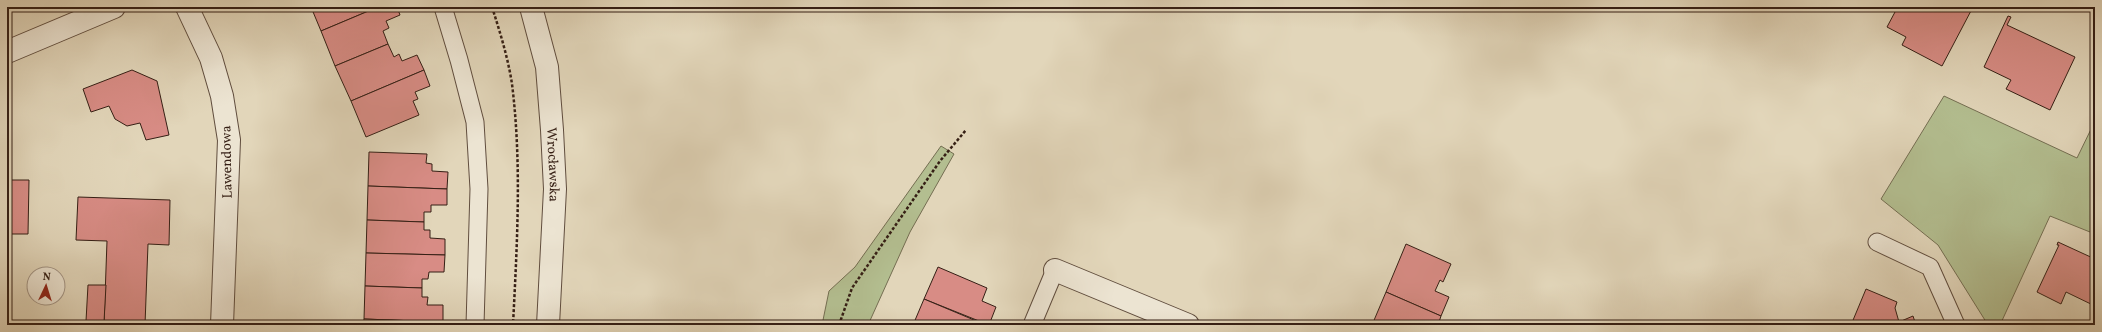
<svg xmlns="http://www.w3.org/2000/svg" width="2102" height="332" font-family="Vollkorn,serif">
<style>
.green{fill:#b3be90;stroke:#746e52}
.building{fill:#d88c85;stroke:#351f15}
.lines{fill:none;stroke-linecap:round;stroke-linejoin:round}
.service-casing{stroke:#604d3e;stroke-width:19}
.minor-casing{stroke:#604d3e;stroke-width:24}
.path{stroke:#351f15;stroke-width:2.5;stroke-dasharray:3 2;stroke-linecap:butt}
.service{stroke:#ece4d2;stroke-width:17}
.minor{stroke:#ece4d2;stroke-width:22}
.labels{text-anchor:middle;stroke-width:3;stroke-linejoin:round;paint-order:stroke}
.street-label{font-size:14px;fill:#351f15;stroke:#ece4d2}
</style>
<rect width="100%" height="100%" fill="#e2d6ba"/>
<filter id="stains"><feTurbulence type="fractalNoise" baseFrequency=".005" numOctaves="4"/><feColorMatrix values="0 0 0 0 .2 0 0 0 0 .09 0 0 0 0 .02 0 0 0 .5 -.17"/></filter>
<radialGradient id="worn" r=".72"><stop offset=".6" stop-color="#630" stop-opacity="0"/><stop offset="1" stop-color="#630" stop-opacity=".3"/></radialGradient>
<!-- green -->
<g class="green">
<path d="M1944 96 2077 158 2095 121V234L2050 216 2000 325H1988L1938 245 1881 199Z"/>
<path d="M941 146 954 154 910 232 868 325H822L829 291 855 267Z"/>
</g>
<!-- building -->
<g class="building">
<path d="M311 7H378L321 31Z"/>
<path d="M378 7H397L400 15 386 21 389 28 383 31 388 44 335 66 321 31Z"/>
<path d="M1894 7H1973L1942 66 1902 45 1906 37 1887 27 1895 12 1892 10Z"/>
<path d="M2008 16 2011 17 2007 25 2075 57 2050 110 2006 89 2011 80 1984 67Z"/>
<path d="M388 44 394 57 399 54 402 61 417 55 424 70 351 101 335 66Z"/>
<path d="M132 70 157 81 169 135 146 140 140 123 127 126 115 119 109 106 91 112 83 89Z"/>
<path d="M424 70 430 86 415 92 418 99 413 101 419 115 366 137 351 101Z"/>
<path d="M369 152 427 154 426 163 432 164V171L448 172 447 189 368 186Z"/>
<path d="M7 180H29L28 234H7Z"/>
<path d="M368 186 447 189V205H431V212H424V222L367 220Z"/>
<path d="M78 197 170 200 169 245 148 244 145 325H104L107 241 76 240Z"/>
<path d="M367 220 424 222V230H430V238L445 239V255L366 253Z"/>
<path d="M7 240H10L9 278H7Z"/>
<path d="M2058 242 2095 259V306L2066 292 2061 304 2037 292 2059 245H2057Z"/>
<path d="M1406 244 1451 264 1443 282 1440 280 1435 291 1449 297 1441 316 1386 292Z"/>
<path d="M366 253 445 255 444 272H429L428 279H422V288L365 286Z"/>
<path d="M938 267 987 288 982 301 996 307 989 325 924 299Z"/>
<path d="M88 285H106L104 322 86 321Z"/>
<path d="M365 286 422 288V297H428L427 305H443V322L364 319Z"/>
<path d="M1866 289 1897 302 1895 308 1899 322 1913 316 1916 325H1851Z"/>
<path d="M1386 292 1441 316 1438 325H1372Z"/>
<path d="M924 299 986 325H913Z"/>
<path d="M364 319 443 322V325H363Z"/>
</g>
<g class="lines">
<!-- service casing -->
<g class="service-casing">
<g id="service">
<path d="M443 7 459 60 475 122 479 189 475 325"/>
<path d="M1877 242 1930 267 1956 325"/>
<path d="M1032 325 1055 270"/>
</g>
</g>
<!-- minor casing -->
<g class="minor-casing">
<g id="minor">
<path d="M187 7 211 58 222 96 229 140 222 325"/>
<path id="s1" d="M531 7 547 67 552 130 555 189 548 325"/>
<path d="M7 52 114 7"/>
<path d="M1055 270 1188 325"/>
</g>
</g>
<!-- path -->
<g class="path">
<path d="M492 7C500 32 508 58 512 84 522 164 517 245 513 325"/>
<path d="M839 325 852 288 940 161 966 130"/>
</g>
<!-- service -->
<use href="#service" class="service"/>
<!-- minor -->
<use href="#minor" class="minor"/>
</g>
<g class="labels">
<!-- street labels -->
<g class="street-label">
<text transform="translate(226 162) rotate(-91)" y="5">Lawendowa</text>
<text dy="5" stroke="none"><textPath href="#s1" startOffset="160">Wrocławska</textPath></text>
</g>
</g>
<!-- margin -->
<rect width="2102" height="332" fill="none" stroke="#e2d6ba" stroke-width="24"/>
<rect x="8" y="8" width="2086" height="316" fill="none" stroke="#351f15" stroke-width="2"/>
<rect x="12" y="12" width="2078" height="308" fill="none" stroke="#351f15"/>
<!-- north arrow -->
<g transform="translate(46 286) rotate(4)"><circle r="19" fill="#ece4d2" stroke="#a39586"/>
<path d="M0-3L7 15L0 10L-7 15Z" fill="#8f2418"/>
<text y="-6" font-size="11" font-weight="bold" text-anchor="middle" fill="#351f15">N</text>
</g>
<rect width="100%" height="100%" filter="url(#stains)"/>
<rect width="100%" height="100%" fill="url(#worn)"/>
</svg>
